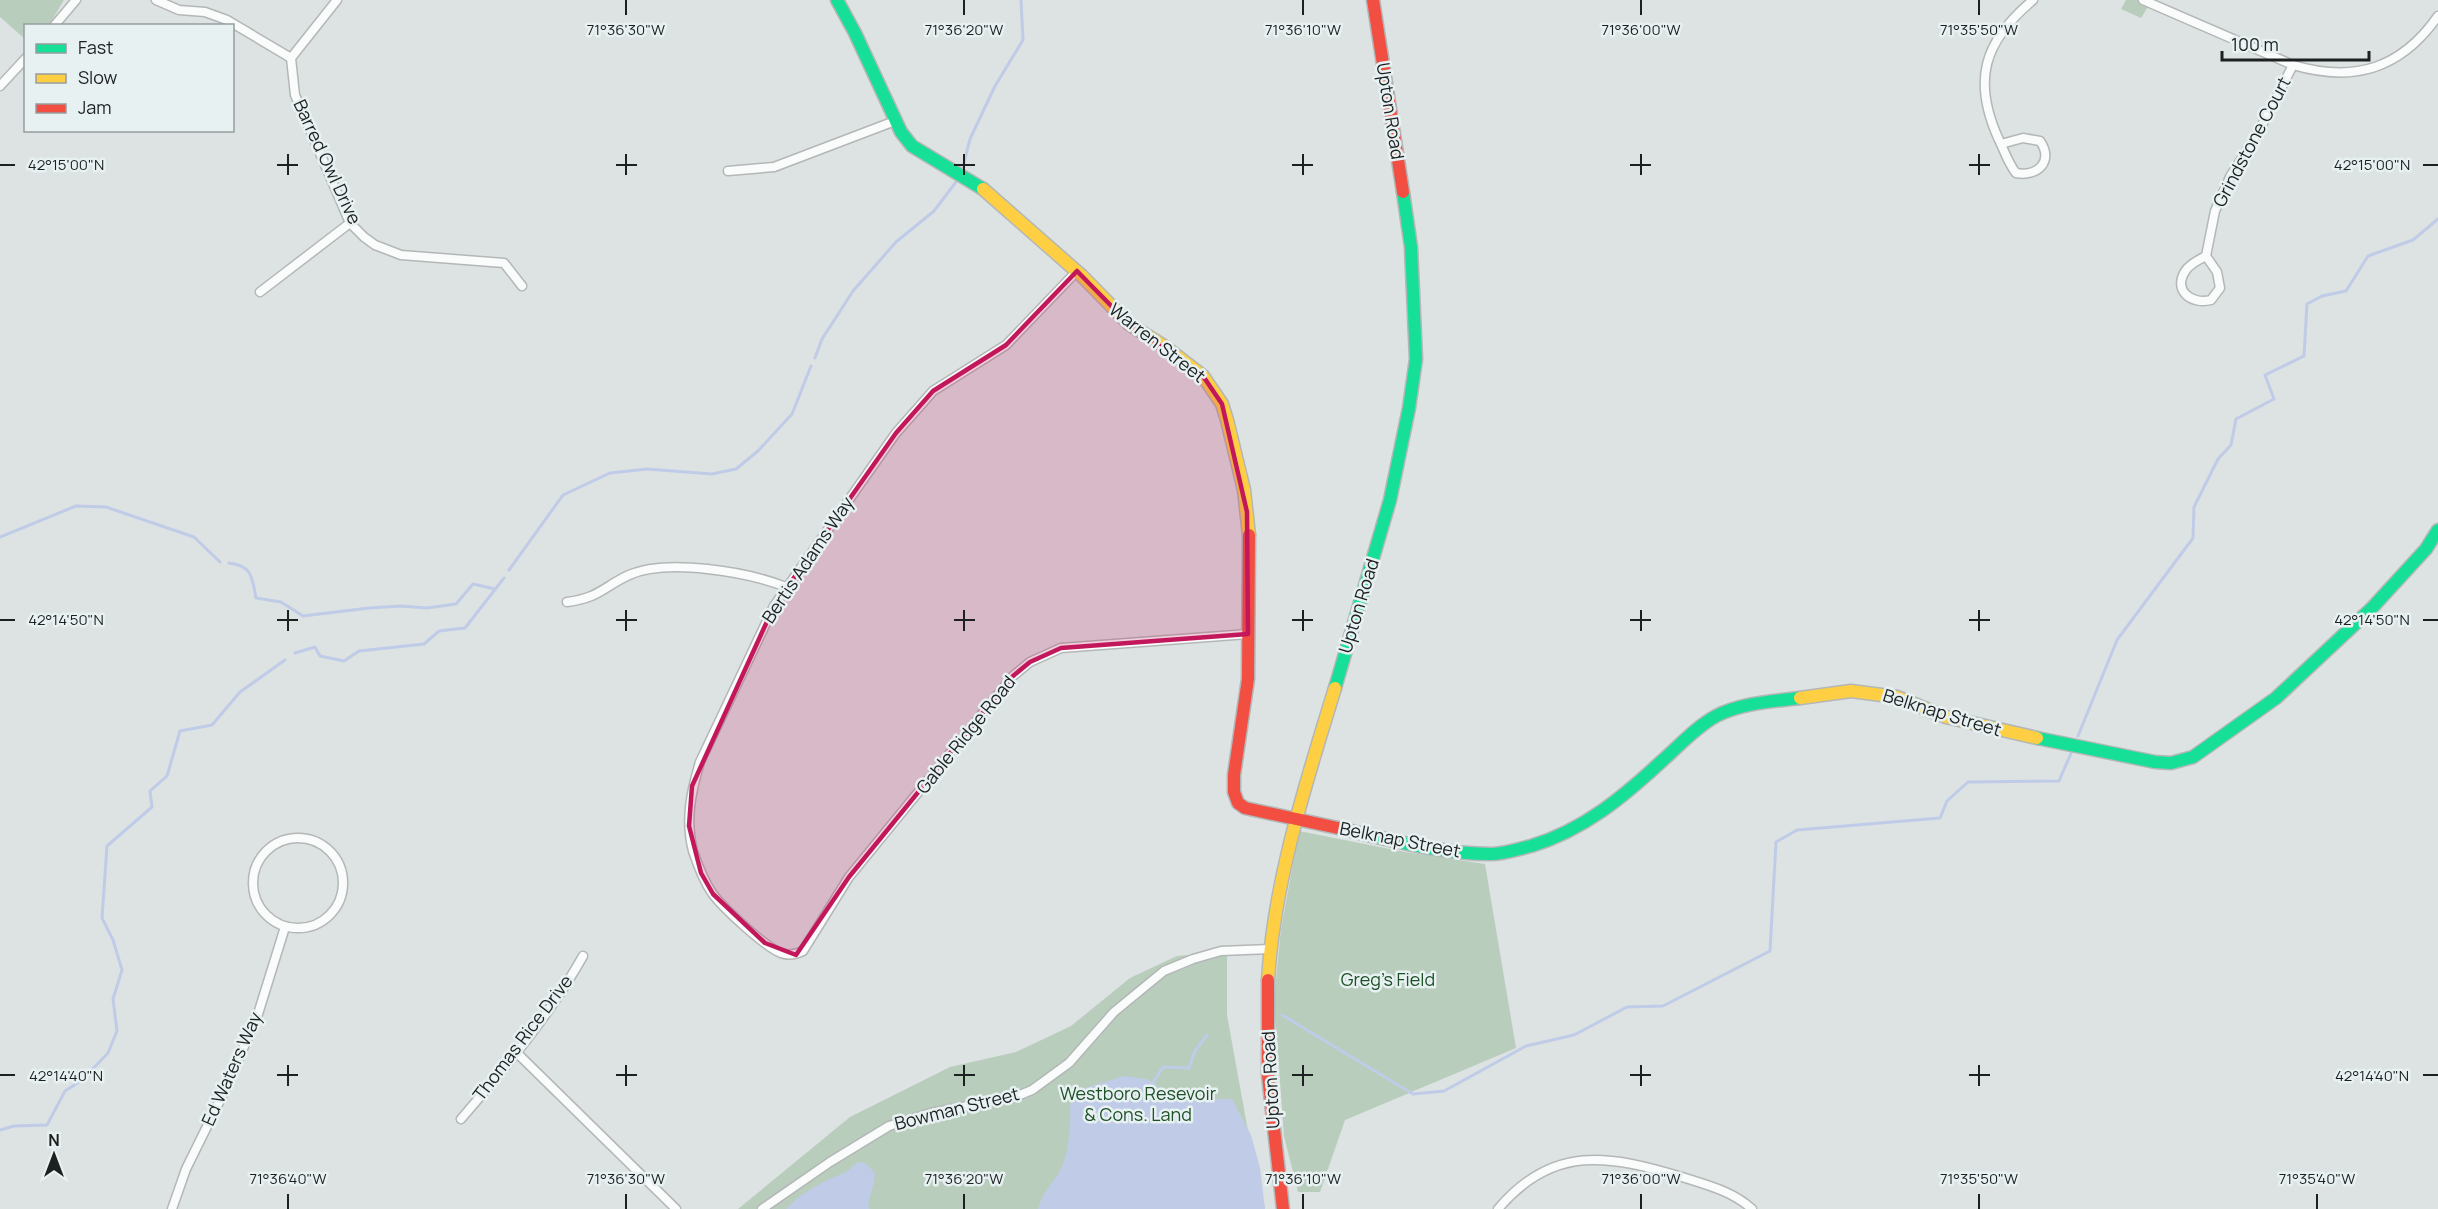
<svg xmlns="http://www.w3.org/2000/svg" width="2438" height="1209" font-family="Manrope,sans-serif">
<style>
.green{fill:#b9cdbd}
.water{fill:#c0cce7}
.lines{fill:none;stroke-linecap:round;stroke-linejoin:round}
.stream{stroke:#c0cce7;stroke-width:3}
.street-casing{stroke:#b3b7b7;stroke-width:11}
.fast-casing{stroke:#b3b7b7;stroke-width:15}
.slow-casing{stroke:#b3b7b7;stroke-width:15}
.jam-casing{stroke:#b3b7b7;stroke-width:15}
.street{stroke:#fafbfb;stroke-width:8}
.fast{stroke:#16e098;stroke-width:12}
.slow{stroke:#ffcf43;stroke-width:12}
.jam{stroke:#f24e42;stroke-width:12}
.marked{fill:#c2185b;fill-opacity:0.2;stroke:#c2185b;stroke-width:4.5;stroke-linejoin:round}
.ticks{fill:none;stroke:#1d2020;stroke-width:2}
.labels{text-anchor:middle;stroke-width:5;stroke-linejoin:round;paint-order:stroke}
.street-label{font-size:18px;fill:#1d2020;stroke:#e8f1f2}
.park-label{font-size:18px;fill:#1f5129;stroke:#e8f1f2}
.ticks-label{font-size:15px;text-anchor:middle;fill:#1d2020;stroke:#e8f1f2;stroke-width:5;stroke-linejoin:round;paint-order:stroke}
</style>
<rect width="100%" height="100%" fill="#dde2e3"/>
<!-- green -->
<g class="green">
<path d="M0 0H64L49 25 26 26 25 39 0 17Z"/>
<path d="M2126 0H2152L2141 18 2121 9Z"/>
<path d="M1299 831 1405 852 1485 864 1516 1048 1345 1120 1320 1192H1298L1284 1136 1274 999 1281 929Z"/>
<path d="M1227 952V1015L1248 1131 1265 1209H738L850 1117 950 1067 1016 1052 1071 1026 1130 978 1177 956Z"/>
</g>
<!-- water -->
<g class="water">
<path d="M1124 1076 1147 1079 1161 1089 1201 1099H1232L1251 1135 1260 1168 1265 1209H1038C1042 1193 1051 1186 1059 1173 1069 1157 1071 1123 1070 1104L1085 1088Z"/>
<path d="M864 1162 875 1173C874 1185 870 1195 868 1206L870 1209H786L800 1196 823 1182 846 1172 857 1163Z"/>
</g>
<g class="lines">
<!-- stream -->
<g class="stream">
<path d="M963 167 970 139 995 86 1023 40 1021 0"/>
<path d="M815 358 822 339 853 291 896 242 934 211 956 182"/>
<path d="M0 537 76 506 106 507 194 537 220 562"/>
<path d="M229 563C253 566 252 578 256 598L281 602 303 616 369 608 401 606 427 608 456 604 473 584 495 589"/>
<path d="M509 570 563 495 610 473 647 469 712 474 736 469 758 451 792 414 811 366"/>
<path d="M295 653 315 647 320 656 344 661 359 651 424 644 439 631 465 628 504 578"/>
<path d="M2078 736 2117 640 2193 538 2194 507 2218 459 2231 445 2236 419 2274 399 2265 375 2304 356 2307 304 2322 296 2346 291 2368 256 2413 240 2438 219"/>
<path d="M1282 1015 1413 1094 1444 1091 1526 1046 1574 1035 1627 1007 1663 1006 1770 951 1776 842 1797 830 1940 818 1947 801 1968 782 2059 781 2072 751"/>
<path d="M1151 1086 1163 1067 1189 1068 1195 1051 1207 1035"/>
<path d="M0 1130 14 1126 47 1125 65 1091 82 1080 108 1053 117 1031 113 999 122 970 113 940 102 918 107 846 152 807 150 791 167 776 180 731 212 725 240 692 285 660"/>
</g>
<!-- street casing -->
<g class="street-casing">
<g id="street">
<path d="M156 0 179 10 205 12 227 20 291 58"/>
<path d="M337 0 291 58 295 95 350 223 364 237 375 245 401 255 504 263 522 286"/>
<path d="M2143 0 2293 65C2354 83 2401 69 2438 16"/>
<path d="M54 26 76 0"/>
<path d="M0 86 26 58"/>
<path d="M2001 144 2023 138 2040 141C2054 161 2038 177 2016 173 2008 163 2005 152 1999 140 1972 81 1983 42 2033 0"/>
<path d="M728 171 774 167 895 121"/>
<path d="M2206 256 2217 272 2220 288 2211 300C2191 305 2172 290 2186 270 2191 263 2199 260 2206 256L2215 211 2230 177 2259 131 2293 65"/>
<path d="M1077 271 1006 345 933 391 896 433 774 606 700 762C691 792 685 820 693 851 698 866 704 881 712 893 722 907 765 947 781 953 789 956 795 955 803 951L849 877 1013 676 1030 662 1061 648 1248 634"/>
<path d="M260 292 350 223"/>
<path d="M567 602C599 598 603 587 629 575 667 558 748 572 786 587"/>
<circle cx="298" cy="883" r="45"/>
<path d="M516 1052 676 1209"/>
<path d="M461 1119C505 1068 550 1015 583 956"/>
<path d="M172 1209 186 1169 225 1090 258 1014 285 927"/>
<path d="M762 1209 830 1162 889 1126 931 1113 1015 1097 1032 1090 1069 1063 1114 1012 1164 971 1193 959 1221 951 1270 949"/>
<path d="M1498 1209C1553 1144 1609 1155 1682 1177 1707 1185 1732 1191 1752 1209"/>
</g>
</g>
<!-- fast casing -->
<g class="fast-casing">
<g id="fast">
<path d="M837 0 855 33 901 132 912 146 983 189"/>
<path d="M1335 688 1390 500 1409 408 1416 359 1411 247 1403 192"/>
<path d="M2037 738 2155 762 2171 763 2193 757 2276 698 2371 609 2426 549 2438 530"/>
<path d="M1338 828C1388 839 1439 854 1491 854 1504 854 1518 849 1531 846 1584 830 1623 797 1663 760 1680 745 1696 727 1716 716 1740 703 1774 701 1800 698"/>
</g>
</g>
<!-- slow casing -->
<g class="slow-casing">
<g id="slow">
<path d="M983 189 1082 276 1129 324 1164 346 1203 376 1222 404 1227 420 1244 490 1249 535"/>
<path d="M1800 698 1851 691 1897 697 1946 717 2037 738"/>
<path d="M1268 980C1274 880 1306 783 1335 688"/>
</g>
</g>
<!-- jam casing -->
<g class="jam-casing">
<g id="jam">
<path d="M1373 0 1403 192"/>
<path d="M1249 535 1248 679 1234 775V792L1238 803 1245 808 1338 828"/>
<path d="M1268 980V1075L1283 1209"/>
</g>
</g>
<!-- street -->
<use href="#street" class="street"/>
<!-- fast -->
<use href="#fast" class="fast"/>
<!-- slow -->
<use href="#slow" class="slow"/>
<!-- jam -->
<use href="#jam" class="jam"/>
</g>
<!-- marked area -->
<path class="marked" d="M1077 271 1129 324 1203 376 1222 404 1247 512 1248 634 1061 648 1030 662 1013 676 849 877 796 955 765 943 713 894 701 873 689 826 692 786 774 606 896 433 933 391 1006 345Z"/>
<!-- ticks -->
<path class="ticks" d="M626 0V15M964 0V15M1303 0V15M1641 0V15M1979 0V15M288 154V175M626 154V175M964 154V175M1303 154V175M1641 154V175M1979 154V175M0 165H15M277 165H298M616 165H637M954 165H975M1292 165H1313M1630 165H1651M1969 165H1990M2423 165H2438M288 610V631M626 610V631M964 610V631M1303 610V631M1641 610V631M1979 610V631M0 620H15M277 620H298M616 620H637M954 620H975M1292 620H1313M1630 620H1651M1969 620H1990M2423 620H2438M288 1065V1086M626 1065V1086M964 1065V1086M1303 1065V1086M1641 1065V1086M1979 1065V1086M0 1075H15M277 1075H298M616 1075H637M954 1075H975M1292 1075H1313M1630 1075H1651M1969 1075H1990M2423 1075H2438M288 1194V1209M626 1194V1209M964 1194V1209M1303 1194V1209M1641 1194V1209M1979 1194V1209M2317 1194V1209"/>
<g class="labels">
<!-- street labels -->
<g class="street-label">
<text transform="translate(1390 111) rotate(81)" y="6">Upton Road</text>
<text transform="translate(2252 142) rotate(-62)" y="6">Grindstone Court</text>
<text transform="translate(327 162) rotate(65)" y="6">Barred Owl Drive</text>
<text transform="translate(1157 343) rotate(38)" y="6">Warren Street</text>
<text transform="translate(808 560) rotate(-56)" y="6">Bertis Adams Way</text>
<text transform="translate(1359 606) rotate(-73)" y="6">Upton Road</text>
<text transform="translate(1942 713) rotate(17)" y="6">Belknap Street</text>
<text transform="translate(966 735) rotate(-51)" y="6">Gable Ridge Road</text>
<text transform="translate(1400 840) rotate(11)" y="6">Belknap Street</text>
<text transform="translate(523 1038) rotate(-53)" y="6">Thomas Rice Drive</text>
<text transform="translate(232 1069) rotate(-66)" y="6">Ed Waters Way</text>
<text transform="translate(1271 1080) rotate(-93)" y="6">Upton Road</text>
<text transform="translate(957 1109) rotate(-14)" y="6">Bowman Street</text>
</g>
<!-- park labels -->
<g class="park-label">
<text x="1388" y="986">Greg's Field</text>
<text x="1138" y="1100">Westboro Resevoir<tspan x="1138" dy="21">&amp; Cons. Land</tspan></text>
</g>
</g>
<g class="ticks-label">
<text x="626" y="35">71°36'30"W</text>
<text x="964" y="35">71°36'20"W</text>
<text x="1303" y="35">71°36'10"W</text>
<text x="1641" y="35">71°36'00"W</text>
<text x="1979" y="35">71°35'50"W</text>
<text x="66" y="170">42°15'00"N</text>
<text x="2372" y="170">42°15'00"N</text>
<text x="66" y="625">42°14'50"N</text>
<text x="2372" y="625">42°14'50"N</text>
<text x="66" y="1081">42°14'40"N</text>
<text x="2372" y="1081">42°14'40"N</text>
<text x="288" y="1184">71°36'40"W</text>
<text x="626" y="1184">71°36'30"W</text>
<text x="964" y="1184">71°36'20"W</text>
<text x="1303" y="1184">71°36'10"W</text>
<text x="1641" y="1184">71°36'00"W</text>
<text x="1979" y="1184">71°35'50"W</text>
<text x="2317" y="1184">71°35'40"W</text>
</g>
<!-- legend -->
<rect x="24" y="24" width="210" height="108" fill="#e8f1f2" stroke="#979d9e" stroke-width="1.5"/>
<rect x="36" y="44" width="30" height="9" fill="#16e098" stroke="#979d9e" stroke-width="1.5"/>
<text x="78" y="54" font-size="18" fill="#1d2020">Fast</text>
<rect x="36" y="74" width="30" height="9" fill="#ffcf43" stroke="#979d9e" stroke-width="1.5"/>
<text x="78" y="84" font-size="18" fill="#1d2020">Slow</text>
<rect x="36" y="104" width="30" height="9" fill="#f24e42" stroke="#979d9e" stroke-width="1.5"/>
<text x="78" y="114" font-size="18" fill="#1d2020">Jam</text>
<!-- north arrow -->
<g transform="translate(54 1155)" stroke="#e8f1f2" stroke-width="4.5" paint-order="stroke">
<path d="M0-4.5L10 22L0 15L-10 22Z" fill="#1d2020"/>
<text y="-9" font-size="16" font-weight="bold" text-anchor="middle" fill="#1d2020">N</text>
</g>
<!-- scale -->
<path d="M2222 51v9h147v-9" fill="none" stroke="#1d2020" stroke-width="3"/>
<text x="2231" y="51" font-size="18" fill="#1d2020" stroke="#e8f1f2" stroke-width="4.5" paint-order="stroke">100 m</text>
</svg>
